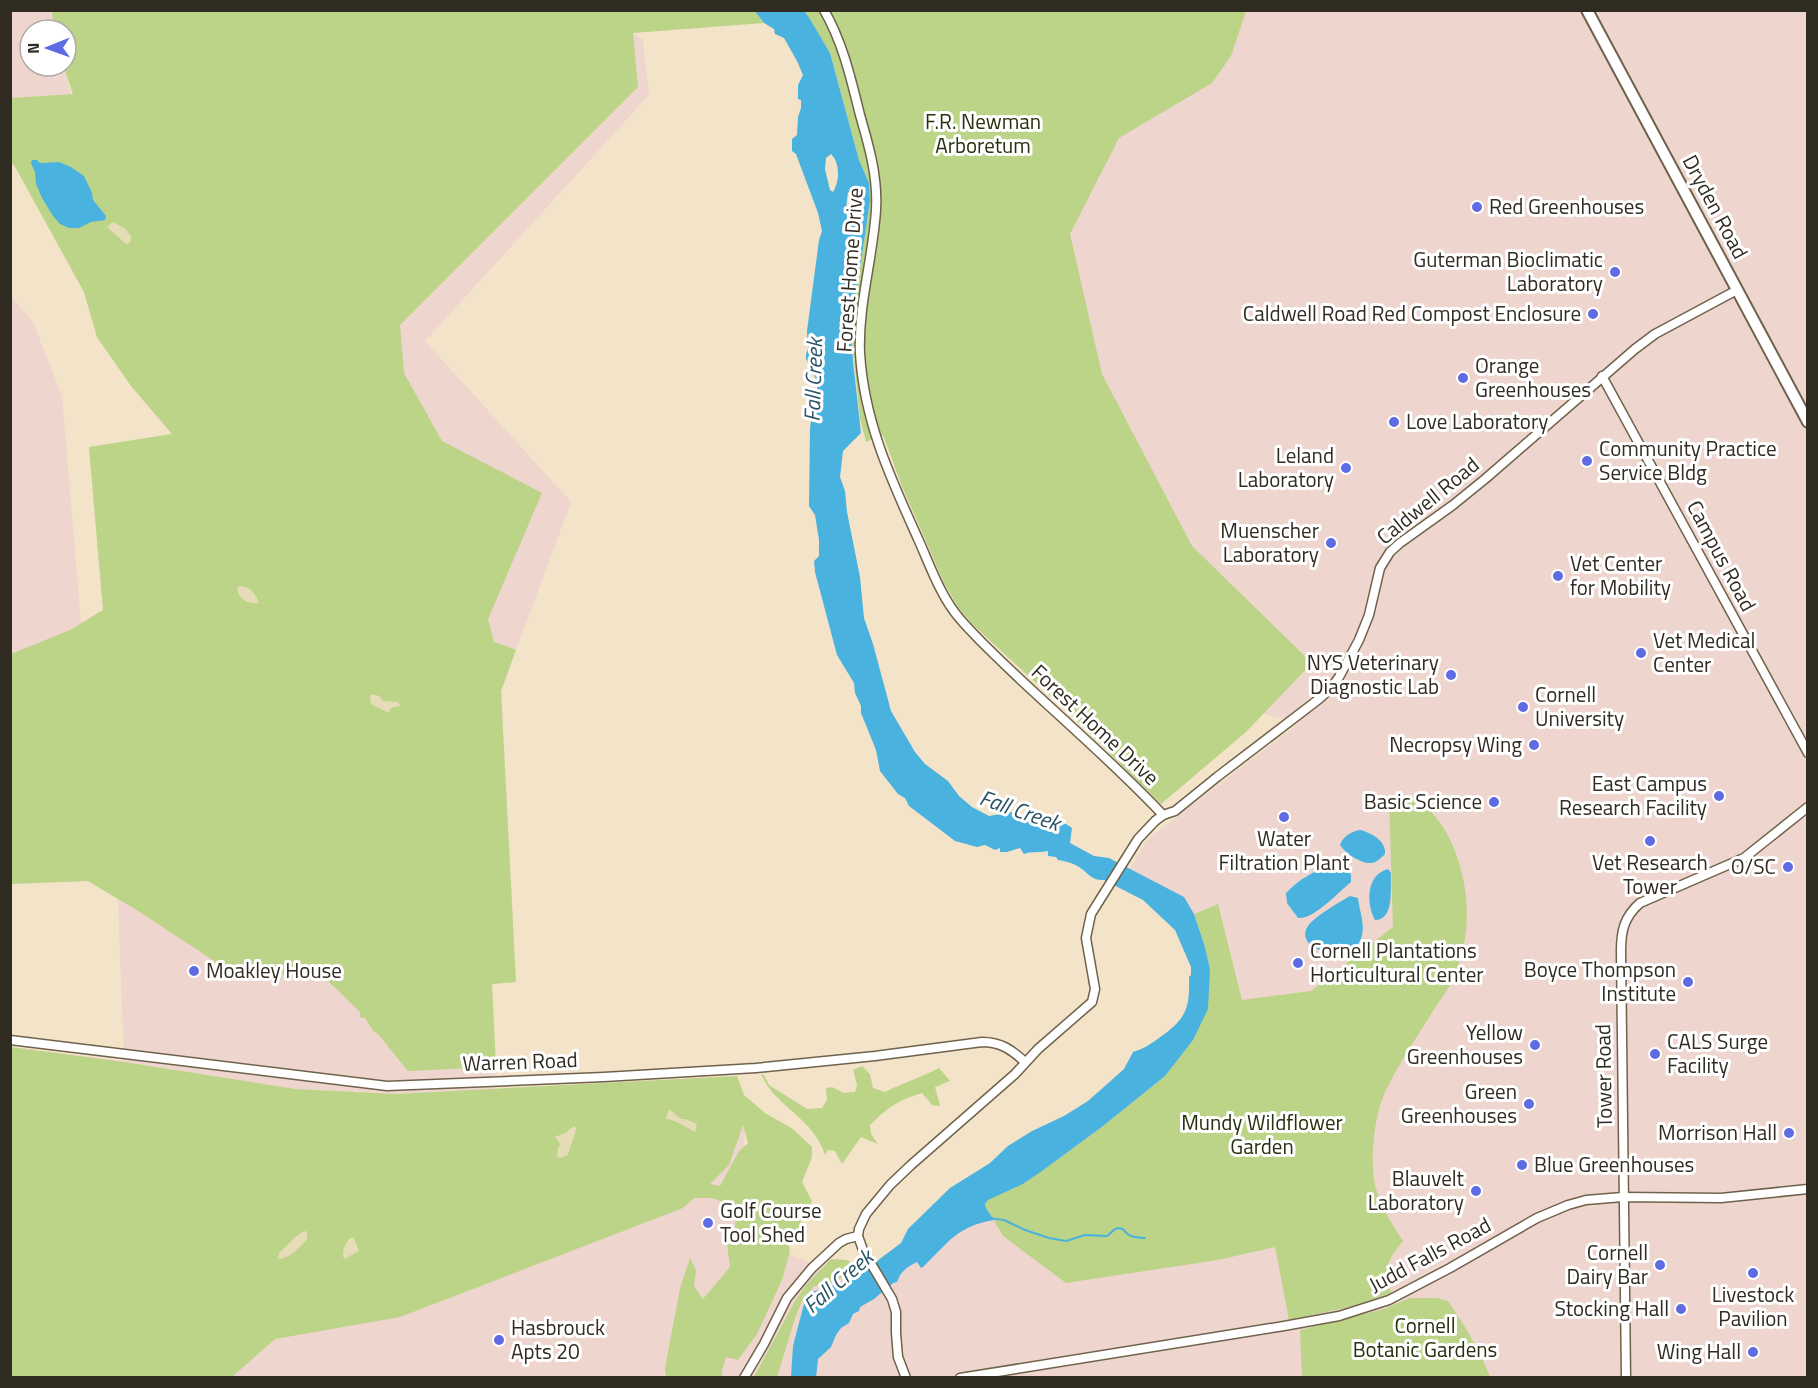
<svg xmlns="http://www.w3.org/2000/svg" width="1818" height="1388" font-family="'Titillium Web',sans-serif">
<style>
.education{fill:#eed5ce}
.green{fill:#bcd487;fill-rule:evenodd}
.sand{fill:#e6dcb7}
.water{fill:#4ab2de;fill-rule:evenodd}
.lines{fill:none;stroke-linecap:round;stroke-linejoin:round}
.stream{stroke:#4ab2de;stroke-width:2}
.tertiary-casing{stroke:#6f624b;stroke-width:11}
.primary-casing{stroke:#6f624b;stroke-width:14}
.tertiary{stroke:#fff;stroke-width:8}
.primary{stroke:#fff;stroke-width:10}
.poi-dot{fill:#5e6be3;stroke:#fff;stroke-width:2}
.labels{text-anchor:middle;stroke-width:6;stroke-linejoin:round;paint-order:stroke}
.park-label{font-size:21px;fill:#27310d;stroke:#fff}
.poi-label{font-size:21px;fill:#312c22;stroke:#fff;text-anchor:end}
.street-label{font-size:21px;fill:#312c22;stroke:#fff}
.water-label{font-size:22px;font-style:italic;fill:#285367;stroke:#fff}
</style>
<rect width="100%" height="100%" fill="#f3e3c9"/>
<!-- education -->
<path class="education" d="M11 11H52L54 30H30V66H62L71 94 633 33 643 40 649 95 425 341 571 502 501 691 516 982 492 984 496 1089 737 1076 746 1114 738 1231 862 1286 1190 1025 1199 964 1179 921 1124 878 1148 839 1299 723 1139 681 959 536 1099 150 1240 11H1807V1377H11V1047L124 1061 118 899 88 881 11 884 10 295 33 322 62 396 81 623 103 610 89 447 172 434 131 386 97 337 84 292 15 165 11 166Z"/>
<!-- green -->
<g class="green">
<path d="M755 10 764 23 633 33 638 87 400 325 404 373 442 441 542 493 488 619 494 642 516 650 501 691 516 982 492 984 496 1067 408 1071 378 1034 374 1032 365 1018 360 1017V1012L326 979 225 968 135 909 88 881 11 884V654L70 630 103 610 89 447 172 434 131 386 97 337 84 292 14 165 11 163V98L73 94 63 66H66V30H54L52 11Z"/>
<path d="M804 11H1246L1231 56 1212 83 1119 138 1070 234 1102 374 1192 546 1312 663 1246 732 1161 804 1074 718 972 624 958 607 945 585 901 484 883 435 866 442 860 419 851 330 870 201 869 183 859 160 830 53Z"/>
<path d="M1418 796C1427 808 1439 819 1446 832 1471 877 1474 935 1452 981 1446 993 1437 1004 1430 1016 1415 1040 1398 1065 1386 1090 1374 1114 1369 1163 1376 1189 1382 1208 1392 1225 1403 1241 1386 1262 1384 1267 1391 1293L1349 1307 1289 1320 1275 1247 1218 1260 1066 1283 1003 1236 988 1210 986 1209 985 1203 988 1200 1023 1184 1042 1171 1103 1126 1165 1076 1210 969 1205 947 1194 914 1218 904 1242 1000 1311 991 1393 927 1389 799Z"/>
<path d="M11 1047 124 1062 295 1089 395 1094 737 1076 744 1095 750 1100 765 1113 793 1129 812 1147V1157L802 1182 812 1201 801 1220 799 1235 787 1240 790 1251 782 1280 757 1334 738 1360 726 1357 722 1370V1377H666L665 1368 680 1289 690 1258 696 1270 694 1286 703 1299 730 1267 727 1244 735 1229 736 1206 712 1198H694L683 1208 400 1317 275 1339 232 1377H11ZM743 1125 748 1143 739 1151 720 1186 710 1184 729 1165Z"/>
<path d="M862 1066 870 1074 873 1088 885 1092C903 1083 922 1077 939 1068L950 1081 935 1087 940 1106 932 1105 922 1093C896 1101 889 1107 870 1125L871 1134 878 1144 861 1137 842 1164 835 1151 828 1150 825 1155C813 1117 775 1107 761 1074L764 1075 769 1085 807 1109 822 1108 827 1100 826 1088 832 1087 844 1093 855 1092 857 1085 853 1070Z"/>
<path d="M831 1259 847 1260 863 1268 830 1283 814 1286 802 1301 796 1315 777 1377H754L795 1301 806 1285Z"/>
<path d="M1410 1298H1437L1448 1301C1465 1326 1479 1349 1490 1377H1302L1300 1330 1384 1309Z"/>
</g>
<!-- sand -->
<g class="sand">
<path d="M113 222 126 229 131 237 130 243 126 244 107 227Z"/>
<path d="M240 586C251 587 256 594 259 603 249 604 239 601 237 588Z"/>
<path d="M372 694 379 696 383 701 398 702 400 706 391 708 389 712H387L371 704 370 696Z"/>
<path d="M669 1109 681 1119H685L697 1124 695 1132C687 1128 675 1119 666 1119Z"/>
<path d="M574 1126 576 1128C575 1137 570 1146 568 1155L560 1158 557 1156 558 1148 561 1145 555 1137 565 1133Z"/>
<path d="M305 1231 307 1232V1240C297 1248 292 1258 278 1259L279 1253C286 1247 298 1233 305 1231Z"/>
<path d="M350 1238H354L359 1251 344 1259C341 1251 345 1244 350 1238Z"/>
</g>
<!-- water -->
<g class="water">
<path d="M755 11H804L808 16 830 53 859 160 869 183 870 201 851 330 853 361 861 433 843 451 840 477 845 491 847 512 860 577 864 618 873 644 891 711 915 752 925 764 948 781 959 796 972 807 989 816 1012 812 1032 819 1034 825C1049 826 1057 816 1072 828L1070 843 1094 856 1109 858 1184 897 1194 914 1205 947 1210 969 1208 1009 1193 1040 1165 1076 1103 1126 1042 1171 1023 1184 988 1200 985 1204 986 1208 994 1220C957 1226 948 1243 923 1267L921 1268 917 1262C907 1267 901 1271 897 1282L893 1283 874 1299 860 1307 859 1311 853 1314 849 1323 841 1328 836 1335 831 1347 818 1359 816 1378 791 1377 793 1346 799 1323 804 1304 812 1292 846 1281 862 1273 881 1258 901 1243 908 1229 950 1188 990 1163 1008 1146 1032 1131 1064 1116 1088 1101 1124 1069 1133 1052C1143 1049 1151 1044 1159 1038 1186 1019 1190 1009 1189 977L1191 975V967L1175 930 1143 900 1104 880C1094 881 1089 875 1082 869 1076 864 1066 861 1058 860L1056 857 1048 856V851C1038 853 1033 851 1024 854L1020 848 1007 852H1000V848L995 850 985 845 977 847 955 841 909 806 905 798 898 794 880 771 876 750 861 713V706L855 693 854 683 837 655 815 572 814 561 819 556V540L815 515 809 506 810 428 815 396 817 389V381L806 359V354L808 349 807 331 819 240 822 231 818 213 796 154 792 151V139L797 135 798 117 801 108V100L798 99V85L803 75 797 61 784 38 775 34 774 29 764 23ZM831 154C840 163 840 181 833 192L830 190 825 169 826 158ZM848 192 850 194C853 211 857 213 850 231H848L846 208Z"/>
<path d="M32 160H37L40 163 59 162 71 167 84 176 92 193 93 200 106 216 105 220 91 222 79 228H69L60 224 53 216 42 198 36 184 35 172 31 163Z"/>
<path d="M1360 830C1372 833 1386 841 1385 854 1381 858 1377 862 1372 863 1361 864 1346 854 1340 845 1342 837 1352 831 1360 830Z"/>
<path d="M1331 866 1342 867 1351 874V882C1337 893 1315 919 1298 918L1287 903 1286 893C1300 879 1313 871 1331 866Z"/>
<path d="M1388 869 1391 873C1390 887 1395 920 1375 920 1366 903 1366 875 1388 869Z"/>
<path d="M1350 896 1358 898C1359 909 1365 924 1362 935 1356 967 1291 951 1308 926 1315 916 1340 902 1350 896Z"/>
</g>
<g class="lines">
<!-- stream -->
<path class="stream" d="M990 1218 1004 1220 1025 1230 1049 1238 1066 1241 1085 1235 1107 1236C1113 1232 1114 1226 1123 1229 1129 1238 1136 1237 1145 1238"/>
<!-- tertiary casing -->
<g class="tertiary-casing">
<g id="tertiary">
<path d="M824 10C843 43 851 79 860 115 869 146 878 177 876 210 873 258 858 305 860 353 864 422 891 479 919 541 931 568 941 597 960 619 979 641 1001 661 1022 681 1069 725 1119 768 1163 815"/>
<path d="M1602 376 1808 753"/>
<path d="M10 1040 387 1086 604 1077 756 1068 875 1056 982 1042C1001 1042 1012 1050 1025 1062"/>
<path d="M744 1378 764 1344 787 1298 812 1268 839 1243 846 1239 858 1236"/>
<path d="M906 1378 898 1357 896 1333V1312L892 1299 863 1250 858 1236 859 1229 866 1214 890 1185 911 1165 1015 1074 1038 1049 1092 1002 1095 989 1086 938 1091 914 1138 839 1155 821 1163 815 1175 811 1217 777 1319 699 1332 687 1339 677 1359 640 1369 615 1380 568 1390 552 1400 543 1453 505 1485 479 1635 349 1655 334 1737 290"/>
<path d="M960 1378 1284 1326 1339 1316 1389 1300 1450 1268 1537 1218 1568 1205 1586 1200 1623 1197 1721 1198 1808 1189"/>
<path d="M1626 1378 1621 951C1621 931 1624 917 1640 903L1744 858 1808 807"/>
</g>
</g>
<!-- primary casing -->
<g class="primary-casing">
<path id="primary" d="M1587 10 1808 422"/>
</g>
<!-- tertiary -->
<use href="#tertiary" class="tertiary"/>
<!-- primary -->
<use href="#primary" class="primary"/>
</g>
<!-- markers -->
<g class="poi-dot">
<circle cx="1477" cy="207" r="6"/>
<circle cx="1615" cy="272" r="6"/>
<circle cx="1593" cy="314" r="6"/>
<circle cx="1463" cy="378" r="6"/>
<circle cx="1394" cy="422" r="6"/>
<circle cx="1587" cy="461" r="6"/>
<circle cx="1346" cy="468" r="6"/>
<circle cx="1331" cy="543" r="6"/>
<circle cx="1558" cy="576" r="6"/>
<circle cx="1641" cy="653" r="6"/>
<circle cx="1451" cy="675" r="6"/>
<circle cx="1523" cy="707" r="6"/>
<circle cx="1534" cy="745" r="6"/>
<circle cx="1719" cy="796" r="6"/>
<circle cx="1494" cy="802" r="6"/>
<circle cx="1284" cy="817" r="6"/>
<circle cx="1650" cy="841" r="6"/>
<circle cx="1788" cy="867" r="6"/>
<circle cx="1298" cy="963" r="6"/>
<circle cx="194" cy="971" r="6"/>
<circle cx="1688" cy="982" r="6"/>
<circle cx="1535" cy="1045" r="6"/>
<circle cx="1655" cy="1054" r="6"/>
<circle cx="1529" cy="1104" r="6"/>
<circle cx="1789" cy="1133" r="6"/>
<circle cx="1522" cy="1165" r="6"/>
<circle cx="1476" cy="1191" r="6"/>
<circle cx="708" cy="1223" r="6"/>
<circle cx="1660" cy="1265" r="6"/>
<circle cx="1753" cy="1273" r="6"/>
<circle cx="1681" cy="1309" r="6"/>
<circle cx="499" cy="1340" r="6"/>
<circle cx="1753" cy="1352" r="6"/>
</g>
<g class="labels">
<!-- park labels -->
<g class="park-label">
<text x="983" y="129">F.R. Newman<tspan x="983" dy="24">Arboretum</tspan></text>
<text x="1262" y="1130">Mundy Wildflower<tspan x="1262" dy="24">Garden</tspan></text>
<text x="1425" y="1333">Cornell<tspan x="1425" dy="24">Botanic Gardens</tspan></text>
</g>
<!-- poi labels -->
<g class="poi-label">
<text x="1489" y="214" text-anchor="start">Red Greenhouses</text>
<text x="1603" y="267">Guterman Bioclimatic<tspan x="1603" dy="24">Laboratory</tspan></text>
<text x="1581" y="321">Caldwell Road Red Compost Enclosure</text>
<text x="1475" y="373" text-anchor="start">Orange<tspan x="1475" dy="24">Greenhouses</tspan></text>
<text x="1406" y="429" text-anchor="start">Love Laboratory</text>
<text x="1599" y="456" text-anchor="start">Community Practice<tspan x="1599" dy="24">Service Bldg</tspan></text>
<text x="1334" y="463">Leland<tspan x="1334" dy="24">Laboratory</tspan></text>
<text x="1319" y="538">Muenscher<tspan x="1319" dy="24">Laboratory</tspan></text>
<text x="1570" y="571" text-anchor="start">Vet Center<tspan x="1570" dy="24">for Mobility</tspan></text>
<text x="1653" y="648" text-anchor="start">Vet Medical<tspan x="1653" dy="24">Center</tspan></text>
<text x="1439" y="670">NYS Veterinary<tspan x="1439" dy="24">Diagnostic Lab</tspan></text>
<text x="1535" y="702" text-anchor="start">Cornell<tspan x="1535" dy="24">University</tspan></text>
<text x="1522" y="752">Necropsy Wing</text>
<text x="1707" y="791">East Campus<tspan x="1707" dy="24">Research Facility</tspan></text>
<text x="1482" y="809">Basic Science</text>
<text x="1284" y="846" text-anchor="middle">Water<tspan x="1284" dy="24">Filtration Plant</tspan></text>
<text x="1650" y="870" text-anchor="middle">Vet Research<tspan x="1650" dy="24">Tower</tspan></text>
<text x="1776" y="874">O/SC</text>
<text x="1310" y="958" text-anchor="start">Cornell Plantations<tspan x="1310" dy="24">Horticultural Center</tspan></text>
<text x="1676" y="977">Boyce Thompson<tspan x="1676" dy="24">Institute</tspan></text>
<text x="206" y="978" text-anchor="start">Moakley House</text>
<text x="1523" y="1040">Yellow<tspan x="1523" dy="24">Greenhouses</tspan></text>
<text x="1667" y="1049" text-anchor="start">CALS Surge<tspan x="1667" dy="24">Facility</tspan></text>
<text x="1517" y="1099">Green<tspan x="1517" dy="24">Greenhouses</tspan></text>
<text x="1777" y="1140">Morrison Hall</text>
<text x="1534" y="1172" text-anchor="start">Blue Greenhouses</text>
<text x="1464" y="1186">Blauvelt<tspan x="1464" dy="24">Laboratory</tspan></text>
<text x="720" y="1218" text-anchor="start">Golf Course<tspan x="720" dy="24">Tool Shed</tspan></text>
<text x="1648" y="1260">Cornell<tspan x="1648" dy="24">Dairy Bar</tspan></text>
<text x="1753" y="1302" text-anchor="middle">Livestock<tspan x="1753" dy="24">Pavilion</tspan></text>
<text x="1669" y="1316">Stocking Hall</text>
<text x="511" y="1335" text-anchor="start">Hasbrouck<tspan x="511" dy="24">Apts 20</tspan></text>
<text x="1741" y="1359">Wing Hall</text>
</g>
<!-- street labels -->
<g class="street-label">
<text transform="translate(1715 207) rotate(62)" y="7">Dryden Road</text>
<text transform="translate(850 270) rotate(-86)" y="7">Forest Home Drive</text>
<text transform="translate(1428 501) rotate(-39)" y="7">Caldwell Road</text>
<text transform="translate(1721 556) rotate(62)" y="7">Campus Road</text>
<text transform="translate(1095 725) rotate(43)" y="7">Forest Home Drive</text>
<text transform="translate(520 1062) rotate(-2)" y="7">Warren Road</text>
<text transform="translate(1604 1076) rotate(-91)" y="7">Tower Road</text>
<text transform="translate(1430 1255) rotate(-28)" y="7">Judd Falls Road</text>
</g>
<!-- water labels -->
<g class="water-label">
<text transform="translate(813 380) rotate(-88)" y="8">Fall Creek</text>
<text transform="translate(1020 810) rotate(19)" y="8">Fall Creek</text>
<text transform="translate(838 1281) rotate(-41)" y="8">Fall Creek</text>
</g>
</g>
<!-- border -->
<rect width="1818" height="1388" fill="none" stroke="#312c22" stroke-width="24"/>
<!-- north arrow -->
<g transform="translate(48 48) rotate(269)"><circle r="28" fill="#ffffff" stroke="#adaba7" stroke-width="1.5"/>
<path d="M0-4.5L10 22L0 15L-10 22Z" fill="#5e6be3"/>
<text y="-9" font-size="16" font-weight="bold" text-anchor="middle" fill="#312c22">N</text>
</g>
</svg>
